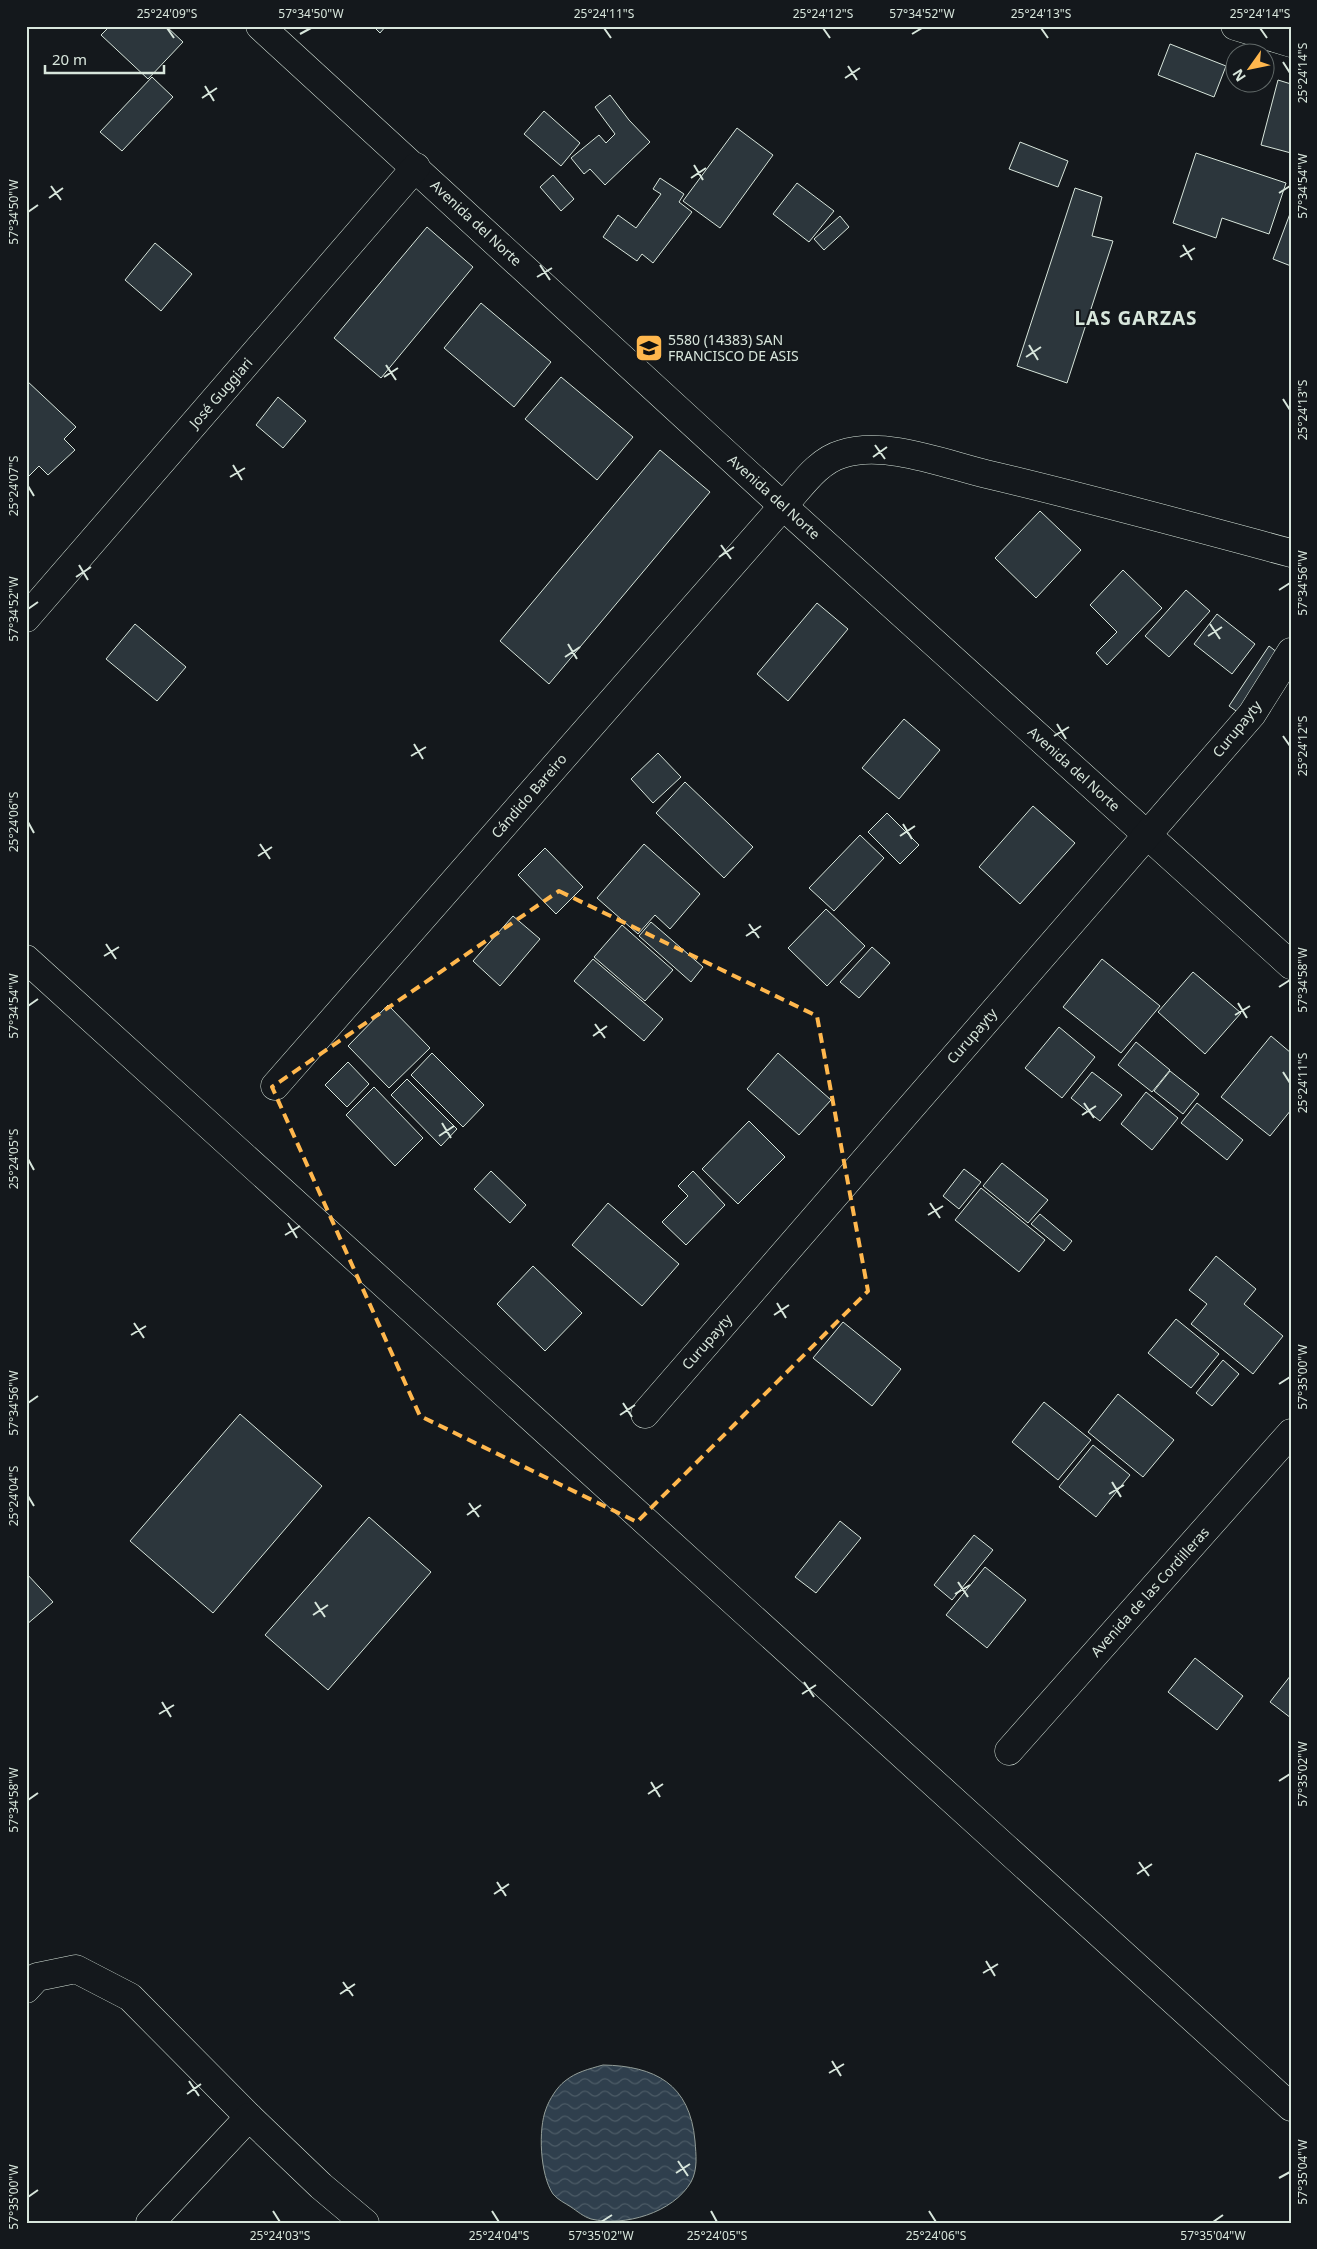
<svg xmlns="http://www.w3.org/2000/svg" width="1317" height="2249" font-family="'Noto Sans',sans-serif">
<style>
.water{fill:url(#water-waves);stroke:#939e99}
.building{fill:#2c363c;stroke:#d8e6dc}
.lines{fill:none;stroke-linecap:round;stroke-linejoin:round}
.minor-casing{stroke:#d8e6dc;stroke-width:29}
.minor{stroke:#14181c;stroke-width:28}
.marked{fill:none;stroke:#ffb74d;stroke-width:4;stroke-dasharray:10 6;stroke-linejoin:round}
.ticks{fill:none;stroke:#d8e6dc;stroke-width:2}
.labels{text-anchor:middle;stroke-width:4;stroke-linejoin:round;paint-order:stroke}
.street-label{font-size:14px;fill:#d8e6dc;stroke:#14181c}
.poi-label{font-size:14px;fill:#d8e6dc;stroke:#14181c;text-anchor:start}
.district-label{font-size:19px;font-weight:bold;letter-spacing:1px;fill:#d8e6dc;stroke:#14181c}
.neatline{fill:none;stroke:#d8e6dc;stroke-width:2}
.ticks-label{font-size:12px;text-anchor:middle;fill:#d8e6dc}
</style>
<defs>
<pattern id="water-waves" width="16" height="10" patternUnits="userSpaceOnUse" patternTransform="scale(1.25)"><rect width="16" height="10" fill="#2f3f4d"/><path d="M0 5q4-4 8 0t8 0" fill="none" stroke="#4c5b66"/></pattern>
</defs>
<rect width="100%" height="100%" fill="#14181c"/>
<!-- water -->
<path class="water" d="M603 2065C655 2066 690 2084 695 2141 696 2155 698 2169 691 2182 673 2213 624 2227 591 2219 584 2217 577 2211 571 2207 565 2203 558 2200 553 2194 540 2175 538 2129 546 2109 549 2100 557 2087 565 2081 576 2072 589 2069 603 2065Z"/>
<!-- building -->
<g class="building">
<path d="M110 26H166L183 42 148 79 101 35Z"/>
<path d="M373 26H386L380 33Z"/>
<path d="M1170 44 1226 66 1214 97 1158 75Z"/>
<path d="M152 77 173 97 122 151 100 132Z"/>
<path d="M1278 80 1291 84V153L1261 145Z"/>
<path d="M610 95 629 120 650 142 605 185 590 169 584 174 571 158 599 135 606 143 615 134 595 107Z"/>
<path d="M544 111 580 143 561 166 524 134Z"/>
<path d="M737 128 773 155 720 228 683 201Z"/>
<path d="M1020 142 1068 161 1058 187 1009 169Z"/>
<path d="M1196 153 1286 183 1269 234 1222 218 1216 238 1173 223Z"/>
<path d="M553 175 574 199 561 211 540 187Z"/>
<path d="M660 178 684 194 679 202 692 212 653 263 642 254 637 261 603 237 618 215 636 228 661 194 653 189Z"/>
<path d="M797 183 834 211 809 242 773 214Z"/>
<path d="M1075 188 1102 197 1092 236 1113 241 1067 383 1017 366Z"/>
<path d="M1291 211V266L1273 259Z"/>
<path d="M840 216 849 227 824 250 814 239Z"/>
<path d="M427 227 473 267 381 378 334 338Z"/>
<path d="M155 243 192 274 161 311 125 280Z"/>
<path d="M481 303 551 362 514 407 444 348Z"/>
<path d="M561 377 633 437 597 480 525 419Z"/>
<path d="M26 380 76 427 64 439 75 450 48 475 39 466 27 478Z"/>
<path d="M278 397 306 421 283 448 256 425Z"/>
<path d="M660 450 710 492 549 684 500 641Z"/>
<path d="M1040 511 1081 550 1036 598 995 558Z"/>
<path d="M1123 570 1162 608 1107 665 1096 653 1117 632 1090 605Z"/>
<path d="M1186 590 1210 611 1169 657 1145 636Z"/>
<path d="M817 603 848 629 788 701 757 674Z"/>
<path d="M1217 614 1255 644 1232 674 1194 644Z"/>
<path d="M135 624 186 667 157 701 106 659Z"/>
<path d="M1269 646 1282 656 1242 715 1229 706Z"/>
<path d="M904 719 940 750 899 799 862 768Z"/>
<path d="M658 753 681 777 653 803 631 779Z"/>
<path d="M685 782 753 847 724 878 656 813Z"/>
<path d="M1033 806 1075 843 1020 904 979 867Z"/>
<path d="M887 813 919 845 900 864 868 832Z"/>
<path d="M860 835 884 858 834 911 809 888Z"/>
<path d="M644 844 700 894 670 929 655 915 638 934 597 898Z"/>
<path d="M545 848 583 887 556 914 518 875Z"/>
<path d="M826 909 865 946 827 986 788 948Z"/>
<path d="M513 916 540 939 500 986 473 961Z"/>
<path d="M651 922 703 967 691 982 639 936Z"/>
<path d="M622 925 673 970 645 1001 594 957Z"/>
<path d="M872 947 890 963 859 998 840 982Z"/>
<path d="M593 959 663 1019 644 1041 574 981Z"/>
<path d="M1102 959 1160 1006 1121 1053 1063 1007Z"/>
<path d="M1193 972 1241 1013 1205 1054 1158 1012Z"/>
<path d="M388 1005 430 1048 389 1088 348 1046Z"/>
<path d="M1059 1027 1095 1057 1062 1098 1025 1068Z"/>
<path d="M1271 1036 1291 1053V1110L1270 1136 1221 1097Z"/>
<path d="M1136 1042 1170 1070 1152 1092 1118 1065Z"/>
<path d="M432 1053 484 1105 463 1127 411 1075Z"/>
<path d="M778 1053 831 1100 799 1135 747 1089Z"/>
<path d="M348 1062 369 1084 347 1107 325 1085Z"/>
<path d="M1170 1071 1199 1094 1183 1114 1154 1091Z"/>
<path d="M1092 1072 1122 1095 1100 1121 1071 1098Z"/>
<path d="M407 1079 457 1129 441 1146 391 1095Z"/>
<path d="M374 1087 423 1138 395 1166 346 1115Z"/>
<path d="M1146 1092 1178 1118 1152 1150 1121 1124Z"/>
<path d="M1197 1103 1243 1140 1227 1160 1181 1123Z"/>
<path d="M749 1121 785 1157 738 1204 702 1169Z"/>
<path d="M1002 1163 1048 1200 1028 1223 983 1186Z"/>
<path d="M964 1169 981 1182 959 1209 943 1196Z"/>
<path d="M491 1171 526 1205 510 1223 474 1189Z"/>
<path d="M693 1171 725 1205 686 1245 662 1222 688 1196 678 1186Z"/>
<path d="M981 1188 1045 1240 1019 1272 955 1220Z"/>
<path d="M608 1203 679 1264 642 1306 572 1245Z"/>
<path d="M1040 1214 1072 1241 1064 1251 1031 1224Z"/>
<path d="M1216 1256 1256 1289 1244 1304 1283 1336 1253 1374 1191 1324 1207 1304 1189 1290Z"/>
<path d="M533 1266 582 1313 545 1351 497 1304Z"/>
<path d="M1176 1319 1219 1354 1191 1388 1148 1353Z"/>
<path d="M843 1322 901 1369 872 1406 813 1358Z"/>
<path d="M1223 1360 1239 1374 1212 1406 1196 1393Z"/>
<path d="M1118 1394 1174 1440 1143 1477 1088 1432Z"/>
<path d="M1044 1402 1091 1440 1058 1480 1012 1442Z"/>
<path d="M240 1414 322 1486 213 1613 130 1541Z"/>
<path d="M1093 1445 1130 1475 1096 1517 1059 1487Z"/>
<path d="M369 1517 431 1572 328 1690 265 1635Z"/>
<path d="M840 1521 861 1538 816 1593 795 1577Z"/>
<path d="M974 1535 993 1550 952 1600 934 1585Z"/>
<path d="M985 1567 1026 1600 987 1648 946 1615Z"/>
<path d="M26 1573 53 1602 26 1625Z"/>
<path d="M1195 1658 1243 1696 1217 1730 1168 1692Z"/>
<path d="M1291 1675V1718L1270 1702Z"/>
</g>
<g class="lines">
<!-- minor casing -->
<g class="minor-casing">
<g id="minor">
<path d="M260 26 783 506 1291 965"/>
<path d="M1235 26 1291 43"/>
<path d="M26 618 416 167"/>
<path d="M26 959 1291 2107"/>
<path d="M275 1086 783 506C800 488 817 461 842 454 884 440 945 464 986 474 1089 498 1190 526 1291 553"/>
<path d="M645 1414 1252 714 1291 652"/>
<path d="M1009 1751 1291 1433"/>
<path d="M26 1989 37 1977 76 1969 130 1997 249 2117"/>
<path d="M150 2223 249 2117 321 2186 365 2223"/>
</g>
</g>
<!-- minor -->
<use href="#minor" class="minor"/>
</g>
<!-- marked area -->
<path class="marked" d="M559 891 817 1016 868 1291 637 1522 420 1416 272 1087Z"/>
<!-- ticks -->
<path class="ticks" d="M167 28 174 38M604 28 611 38M823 28 830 38M1041 28 1048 38M1260 28 1267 38M300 34 311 28M912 34 922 28M1283 62 1290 73M848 66 857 80M845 78 860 68M205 86 214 101M202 98 217 88M694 165 703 180M691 178 706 168M51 186 61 200M1279 193 1290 186M49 198 63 188M28 212 38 205M1183 245 1192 260M1180 257 1195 248M540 265 550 280M537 277 552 268M1029 345 1038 360M1026 357 1041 347M386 365 396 380M384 377 398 368M1283 399 1290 410M875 445 885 459M873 457 887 447M233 465 242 480M230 477 245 468M28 486 34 496M721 545 731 559M719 557 734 547M79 565 88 580M76 577 91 567M1279 590 1290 583M28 609 38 602M1210 624 1220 639M1208 636 1222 627M568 644 577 659M565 657 580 647M1057 724 1066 739M1054 736 1069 727M1283 736 1290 746M414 744 423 759M411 756 426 747M28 822 34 833M903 824 912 839M900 836 915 826M260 844 270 859M258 856 272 847M749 924 759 938M746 936 761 926M106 944 116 959M104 956 119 947M1279 987 1290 980M1238 1003 1247 1018M28 1006 38 999M1235 1015 1250 1006M595 1024 605 1038M593 1036 607 1026M1283 1072 1290 1083M1084 1103 1094 1118M1082 1115 1096 1106M442 1123 451 1138M439 1136 454 1126M28 1159 34 1170M930 1203 940 1218M928 1215 943 1206M288 1223 297 1238M285 1235 300 1226M777 1303 786 1318M774 1315 789 1305M134 1323 144 1338M131 1335 146 1326M1279 1384 1290 1377M28 1403 38 1396M623 1403 632 1417M620 1415 635 1405M1112 1482 1121 1497M1109 1494 1124 1485M28 1496 34 1506M469 1503 479 1517M467 1515 481 1505M958 1582 968 1597M955 1594 970 1585M315 1602 325 1617M313 1615 328 1605M804 1682 814 1697M802 1694 816 1685M162 1702 171 1717M159 1714 174 1705M1279 1781 1290 1774M651 1782 660 1797M648 1794 663 1784M28 1800 38 1793M1139 1862 1149 1876M1137 1874 1152 1864M497 1882 506 1896M494 1894 509 1884M986 1961 995 1976M983 1973 998 1964M343 1982 353 1996M340 1994 355 1984M832 2061 841 2076M829 2073 844 2064M189 2081 199 2096M187 2094 201 2084M678 2161 688 2176M676 2173 690 2164M1279 2178 1290 2172M28 2197 38 2190M273 2211 280 2222M492 2211 499 2222M711 2211 717 2222M929 2211 936 2222M601 2222 612 2215M1213 2222 1223 2215"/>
<!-- icons -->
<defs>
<g id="school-square" transform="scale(1.4375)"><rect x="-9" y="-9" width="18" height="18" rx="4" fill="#ffb74d" stroke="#14181c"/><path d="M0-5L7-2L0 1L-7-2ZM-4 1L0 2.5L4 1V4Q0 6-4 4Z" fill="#111"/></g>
</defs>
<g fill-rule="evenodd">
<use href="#school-square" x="649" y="348"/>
</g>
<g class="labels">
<!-- street labels -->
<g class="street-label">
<text transform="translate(476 223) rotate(43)" y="5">Avenida del Norte</text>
<text transform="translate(221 393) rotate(-49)" y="5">José Guggiari</text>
<text transform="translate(774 497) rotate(42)" y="5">Avenida del Norte</text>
<text transform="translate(1237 729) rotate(-51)" y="5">Curupayty</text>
<text transform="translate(1074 769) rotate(42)" y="5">Avenida del Norte</text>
<text transform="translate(529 796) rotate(-49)" y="5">Cándido Bareiro</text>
<text transform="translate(972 1036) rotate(-49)" y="5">Curupayty</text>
<text transform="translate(707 1342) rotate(-49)" y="5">Curupayty</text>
<text transform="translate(1150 1592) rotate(-48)" y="5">Avenida de las Cordilleras</text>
</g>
<!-- poi labels -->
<g class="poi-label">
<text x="668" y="345">5580 (14383) SAN<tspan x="668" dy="16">FRANCISCO DE ASIS</tspan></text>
</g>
<!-- district labels -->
<g class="district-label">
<text x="1136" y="325">LAS GARZAS</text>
</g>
</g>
<!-- border -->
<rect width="1317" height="2249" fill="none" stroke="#14181c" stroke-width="55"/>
<!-- north arrow -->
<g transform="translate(1250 68) rotate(237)"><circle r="24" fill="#14181c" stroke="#626a69"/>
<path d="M0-4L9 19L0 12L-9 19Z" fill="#ffb74d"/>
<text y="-8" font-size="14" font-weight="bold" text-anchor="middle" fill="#d8e6dc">N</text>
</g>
<!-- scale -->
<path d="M45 65v8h119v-8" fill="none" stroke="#d8e6dc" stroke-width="2.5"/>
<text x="52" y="65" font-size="15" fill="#d8e6dc" stroke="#14181c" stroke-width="4" paint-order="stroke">20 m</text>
<rect x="28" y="28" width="1262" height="2194" class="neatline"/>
<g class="ticks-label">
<text x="167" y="18">25°24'09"S</text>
<text x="311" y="18">57°34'50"W</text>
<text x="604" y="18">25°24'11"S</text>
<text x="823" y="18">25°24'12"S</text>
<text x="922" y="18">57°34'52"W</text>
<text x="1041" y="18">25°24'13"S</text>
<text x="1260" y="18">25°24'14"S</text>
<text transform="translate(1303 73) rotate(-90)" y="4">25°24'14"S</text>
<text transform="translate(1303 186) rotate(-90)" y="4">57°34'54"W</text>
<text transform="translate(14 212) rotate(-90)" y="4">57°34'50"W</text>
<text transform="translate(1303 410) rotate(-90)" y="4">25°24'13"S</text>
<text transform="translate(14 486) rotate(-90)" y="4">25°24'07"S</text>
<text transform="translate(1303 583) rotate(-90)" y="4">57°34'56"W</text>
<text transform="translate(14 609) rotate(-90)" y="4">57°34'52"W</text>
<text transform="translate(1303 746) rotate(-90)" y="4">25°24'12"S</text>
<text transform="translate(14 822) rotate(-90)" y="4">25°24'06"S</text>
<text transform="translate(1303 980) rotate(-90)" y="4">57°34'58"W</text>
<text transform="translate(14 1006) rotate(-90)" y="4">57°34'54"W</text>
<text transform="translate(1303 1083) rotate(-90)" y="4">25°24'11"S</text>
<text transform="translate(14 1159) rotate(-90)" y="4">25°24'05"S</text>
<text transform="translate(1303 1377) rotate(-90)" y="4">57°35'00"W</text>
<text transform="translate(14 1403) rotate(-90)" y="4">57°34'56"W</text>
<text transform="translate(14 1496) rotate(-90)" y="4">25°24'04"S</text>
<text transform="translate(1303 1774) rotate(-90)" y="4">57°35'02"W</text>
<text transform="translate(14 1800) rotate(-90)" y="4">57°34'58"W</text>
<text transform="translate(1303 2172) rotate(-90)" y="4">57°35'04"W</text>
<text transform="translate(14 2197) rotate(-90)" y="4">57°35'00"W</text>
<text x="280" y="2240">25°24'03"S</text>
<text x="499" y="2240">25°24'04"S</text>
<text x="601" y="2240">57°35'02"W</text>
<text x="717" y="2240">25°24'05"S</text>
<text x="936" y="2240">25°24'06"S</text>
<text x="1213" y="2240">57°35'04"W</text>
</g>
</svg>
